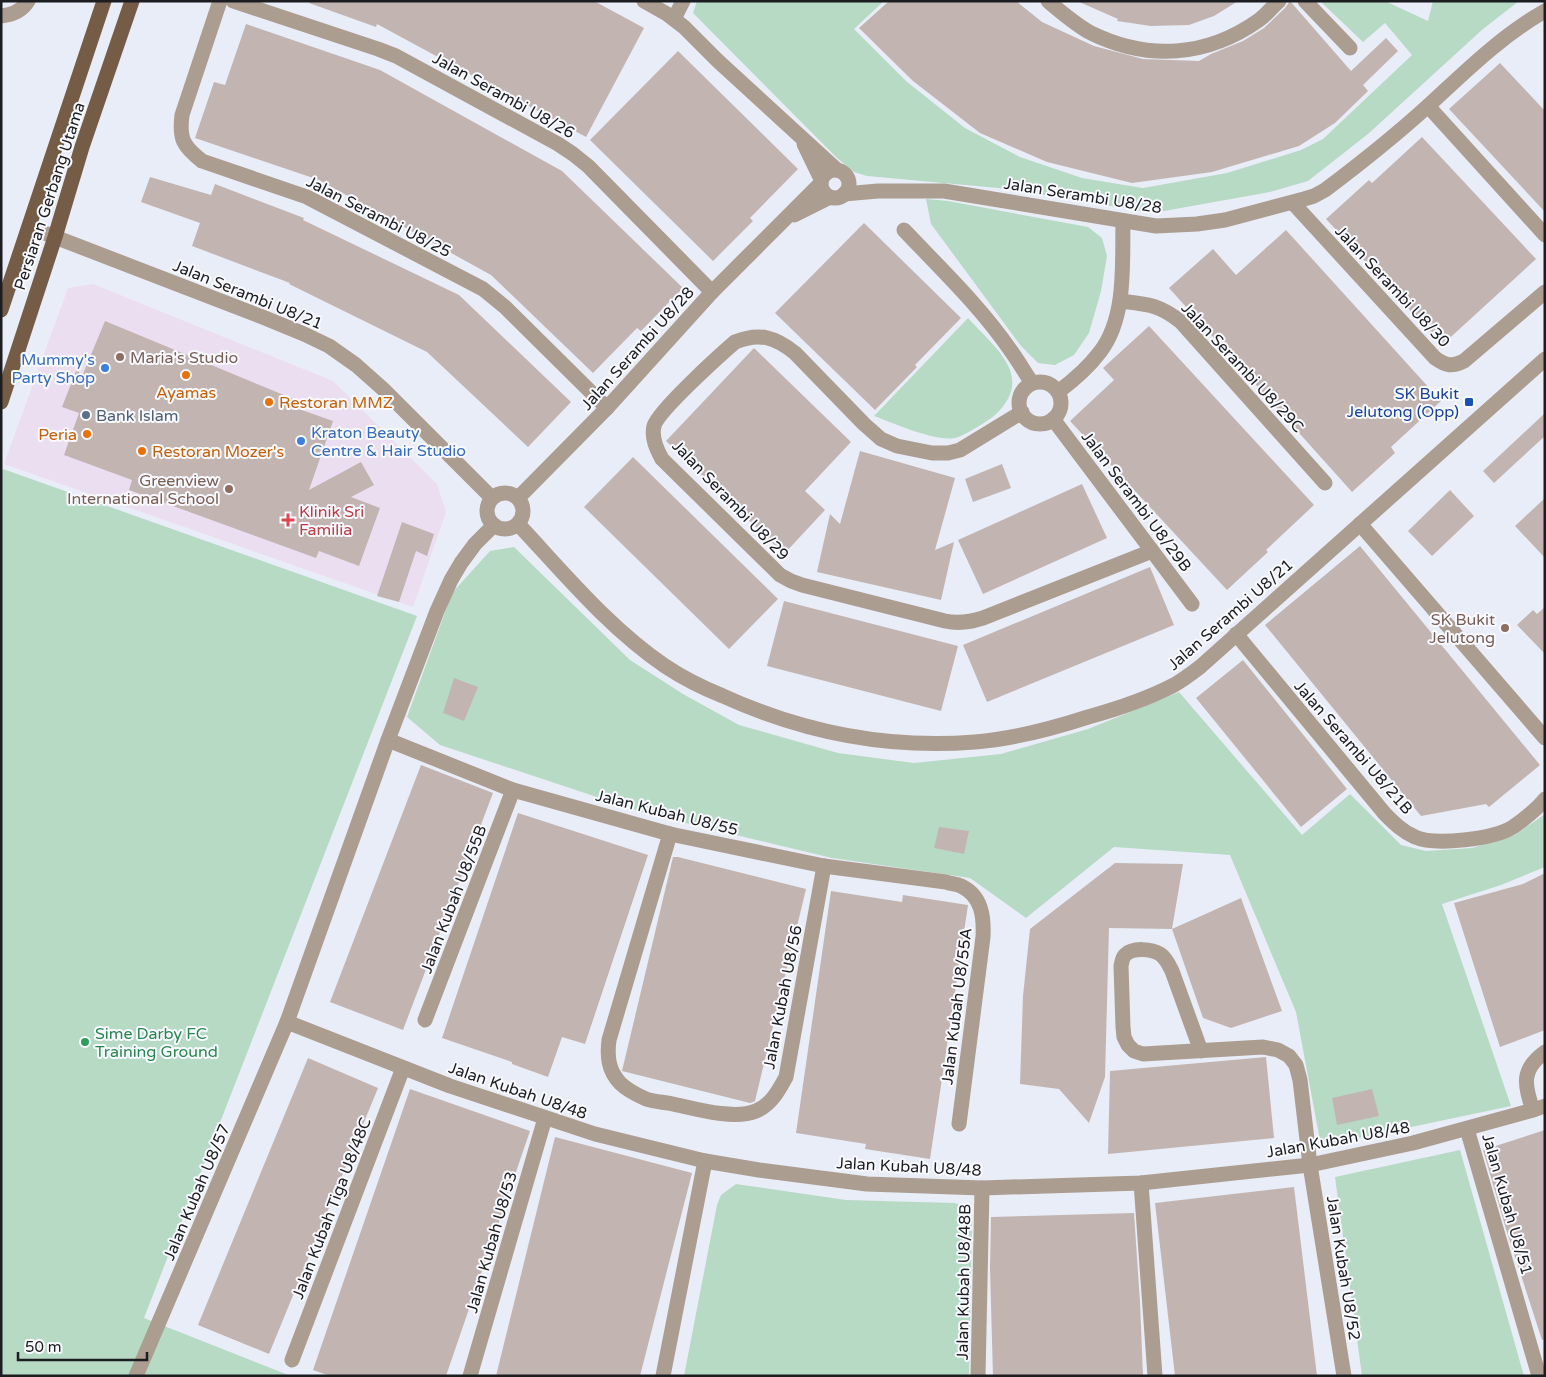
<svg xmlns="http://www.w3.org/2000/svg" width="1546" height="1377" font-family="'Varela Round',sans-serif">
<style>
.commercial{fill:#ecdef1}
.green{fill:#b7dac5}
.building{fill:#c2b5b1}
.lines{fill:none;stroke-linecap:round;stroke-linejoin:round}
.minor{stroke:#ac9d91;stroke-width:15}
.major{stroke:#755c46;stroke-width:15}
.education-dot{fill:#8d6e63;stroke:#f9faff;stroke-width:2}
.shop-dot{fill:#3f7fe0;stroke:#f9faff;stroke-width:2}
.food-dot{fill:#e8710a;stroke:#f9faff;stroke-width:2}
.transit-dot{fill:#1a4fb4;stroke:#f9faff;stroke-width:2}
.service-dot{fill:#5c6f8a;stroke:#f9faff;stroke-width:2}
.health-dot{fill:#e0444e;stroke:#f9faff;stroke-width:2}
.leisure-dot{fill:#2e9e5b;stroke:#f9faff;stroke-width:2}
.labels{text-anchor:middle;stroke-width:4;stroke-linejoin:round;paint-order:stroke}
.street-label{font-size:16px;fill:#1c1d21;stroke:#f9faff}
.education-label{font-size:16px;fill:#785e54;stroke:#f9faff;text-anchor:end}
.shop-label{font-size:16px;fill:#366cbe;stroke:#f9faff;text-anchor:end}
.food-label{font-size:16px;fill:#c56008;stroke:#f9faff;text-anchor:start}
.transit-label{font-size:16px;fill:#164399;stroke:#f9faff;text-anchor:end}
.service-label{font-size:16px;fill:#4e5e75;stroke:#f9faff;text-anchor:start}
.health-label{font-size:16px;fill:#be3a42;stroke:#f9faff;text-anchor:start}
.leisure-label{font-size:16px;fill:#27864d;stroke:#f9faff;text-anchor:start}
</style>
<rect width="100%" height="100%" fill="#e9edf8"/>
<!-- commercial -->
<path class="commercial" d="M93 284 333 381 437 484 446 512 413 607 4 464 68 288Z"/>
<!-- green -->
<g class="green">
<path d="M697 1H884L854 29 906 81 965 128 1020 157 1082 178 1143 188 1227 173 1301 150 1323 139 1412 55 1385 23 1363 42 1320 1H1385L1428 21 1433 1H1519L1483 29 1368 134 1308 181 1270 192 1153 213 1009 189 867 176 854 172 837 158 693 13Z"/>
<path d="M926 199 948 201 1088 227 1102 238 1107 256 1101 291 1089 333 1074 355 1055 365 1038 363 1021 346 931 224Z"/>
<path d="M968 318C995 348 1036 377 995 415 988 421 964 436 955 438 936 442 893 423 874 416Z"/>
<path d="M3 469 417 616 144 1318 291 1376H1V474Z"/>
<path d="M514 547 630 660 683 694 739 725 838 753 914 763 1001 754 1088 729 1179 692 1302 835 1350 794 1401 845 1426 851 1472 848 1515 835 1545 814V867L1501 885 1442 904 1511 1106 1321 1146 1296 1012 1230 855 1114 847 1026 918 970 878 832 858 648 814 440 745 407 717 452 593 490 551Z"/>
<path d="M1460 1150 1524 1376H1362L1335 1177Z"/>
<path d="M736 1184 846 1200 955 1203 967 1208 972 1222 969 1376H684L717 1205 721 1195Z"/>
</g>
<!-- building -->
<g class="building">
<path d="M310 1H594L644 28 586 137 377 24 376 27 309 3Z"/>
<path d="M889 1H1016L1042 22 1094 46 1143 59 1199 61 1211 54 1243 41 1264 28 1285 8 1290 1 1351 71 1386 38 1398 51 1363 85 1368 91 1335 123 1299 146 1212 172 1132 183 1047 162 980 133 913 81 859 28Z"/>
<path d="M1077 1H1238L1214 16 1189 25 1151 26 1117 21 1118 19Z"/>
<path d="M246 24 380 70 562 171 683 288 641 331 637 328 593 373 491 275 319 180 195 138 214 82 225 85Z"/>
<path d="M678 51 798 169 750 218 753 221 713 261 590 140Z"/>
<path d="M1500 63 1545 111V212L1449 109Z"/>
<path d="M1422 137 1536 259 1442 345 1326 219 1369 180 1372 183Z"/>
<path d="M150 177 211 195 215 184 304 218 303 220 459 295 571 402 528 447 427 352 289 284 290 283 192 246 200 223 141 202Z"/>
<path d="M864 223 961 318 915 365 917 367 875 410 775 313Z"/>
<path d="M1286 230 1441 401 1391 447 1395 453 1352 492 1169 288 1213 249 1236 275Z"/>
<path d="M105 321 296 400V408L333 421 309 490 361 462 374 485 351 497 380 508 359 566 319 551 316 558 129 490 132 480 64 455 79 413 62 407 76 371 83 374Z"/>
<path d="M1149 326 1314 505 1266 550 1268 552 1227 590 1070 421 1114 380 1103 368Z"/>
<path d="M754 348 851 442 805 491 825 510 784 554 666 441Z"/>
<path d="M1545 413V436L1494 483 1483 471Z"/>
<path d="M860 451 955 478 935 550 954 542 941 600 817 572 830 514 840 524Z"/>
<path d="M633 457 778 599 729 649 584 507Z"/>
<path d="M1002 464 1011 488 973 502 965 479Z"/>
<path d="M1082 484 1107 538 983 594 958 540Z"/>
<path d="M1450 490 1474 516 1432 556 1408 531Z"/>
<path d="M1545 498V558L1515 526Z"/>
<path d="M402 522 434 534 427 556 416 551 399 602 377 596Z"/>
<path d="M1360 546 1540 765 1489 807 1486 804 1421 816 1265 625Z"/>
<path d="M1150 567 1174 625 987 702 963 645Z"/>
<path d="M784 601 958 646 941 711 767 666Z"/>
<path d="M1545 607V654L1517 625 1533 610 1537 614Z"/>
<path d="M1243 660 1347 789 1301 827 1196 698Z"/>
<path d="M454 678 478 687 464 721 443 713Z"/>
<path d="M421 765 493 793 403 1030 330 1002Z"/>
<path d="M518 813 648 855 585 1044 562 1037 548 1077 512 1064V1062L442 1038Z"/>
<path d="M939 827 969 831 964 854 934 848Z"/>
<path d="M673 857H678L806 889 755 1101 753 1102 750 1103 622 1071Z"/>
<path d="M1115 863 1183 864 1172 929 1109 928 1105 1077 1089 1123 1059 1089 1020 1084 1023 996 1030 929Z"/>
<path d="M1545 873V1030L1500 1047 1454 903 1523 884Z"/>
<path d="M831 891 902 902 903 895 968 905 930 1159 865 1149 866 1144 796 1133Z"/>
<path d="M1241 898 1282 1011 1231 1028 1203 1018 1172 929Z"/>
<path d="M1266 1057 1274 1138 1108 1154 1110 1071Z"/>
<path d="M308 1058 378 1088 269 1354 198 1325Z"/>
<path d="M410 1089 530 1131 446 1376H330L313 1370Z"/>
<path d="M1372 1089 1379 1116 1337 1125 1332 1098Z"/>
<path d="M1545 1130V1339L1542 1340 1506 1229 1483 1150Z"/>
<path d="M555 1137 692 1173 640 1376H496Z"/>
<path d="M1294 1187 1317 1376H1175L1155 1203Z"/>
<path d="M1134 1213 1140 1302 1143 1376H993L990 1268 991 1217Z"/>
</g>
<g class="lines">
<!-- minor -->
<g class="minor">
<path d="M220 1 182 115C179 139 183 146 202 161L307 197 483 289 505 307 607 408"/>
<path d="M233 1 378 49 396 56 558 144 573 154 588 166 712 292"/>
<path d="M644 1 667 14 684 27 718 61 837 170"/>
<path d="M1048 1C1061 12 1076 25 1091 33 1148 61 1207 57 1259 20 1266 15 1272 7 1279 1"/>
<path d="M1305 1 1350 48"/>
<path d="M1 16C12 15 22 11 28 1"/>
<path d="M674 19 683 1"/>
<path d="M1428 106 1545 235"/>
<path d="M804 144 821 179"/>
<circle cx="835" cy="184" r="14"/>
<path d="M844 194 878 191H944L1156 226 1197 224 1225 220 1304 199 1314 196 1325 190C1361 163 1396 135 1429 105 1466 71 1501 36 1545 11"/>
<path d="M1293 203 1435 358C1446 366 1452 367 1464 361L1545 292"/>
<path d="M794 215 830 197"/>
<path d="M29 227 265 318 304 334 329 346 356 365 383 389 492 498"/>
<path d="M904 230C941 269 981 307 1011 351 1019 362 1025 373 1032 383"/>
<path d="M1120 301C1146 304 1159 304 1181 322L1325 483"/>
<circle cx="1040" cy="403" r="21"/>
<path d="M1058 392C1074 380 1088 368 1100 352 1127 317 1122 263 1123 221"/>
<path d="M1022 412 960 450 948 453H932L897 446 881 439 864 424 795 353C775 337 759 332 735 342 720 355 658 411 654 426 651 438 657 450 662 459L780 575 791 581 802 585 945 621C959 624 970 622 983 618L1152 551"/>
<path d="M1053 419 1192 604"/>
<circle cx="505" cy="511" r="18"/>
<path d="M518 498 607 408 712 292 821 183"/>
<path d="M518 524C564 573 608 627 665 666 683 678 703 688 723 696 802 732 888 749 975 742 1013 739 1051 729 1088 717 1117 709 1147 699 1174 685 1183 680 1192 673 1200 667L1545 359"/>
<path d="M1360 524 1545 738"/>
<path d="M1236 634 1385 814C1394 823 1403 832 1415 837 1435 846 1494 839 1513 827 1522 821 1538 808 1545 799"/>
<path d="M388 740 513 790 670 834 824 866 946 882C951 884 957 884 961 886 982 896 984 917 983 937L959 1124"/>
<path d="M670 834 609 1040C607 1056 608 1070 620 1083 627 1090 637 1095 646 1099 655 1102 664 1102 673 1104 696 1109 734 1120 756 1111 771 1105 779 1090 786 1077L824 866"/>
<path d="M425 1020 513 790"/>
<path d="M287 1022 450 1086 595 1134 705 1161 759 1170 867 1184 982 1188 1141 1183 1310 1165 1413 1143 1533 1110 1545 1106"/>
<path d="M1201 1051 1172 971C1169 965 1166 958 1160 954 1152 949 1133 947 1125 955 1122 958 1122 962 1121 966L1123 1027 1124 1037 1128 1045 1134 1051 1143 1054 1263 1047 1278 1050 1289 1056 1296 1065 1300 1080 1310 1165 1344 1376"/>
<path d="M1533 1110C1524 1085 1521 1069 1545 1052"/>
<path d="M1467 1129 1539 1376"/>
<path d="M1141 1183 1155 1376"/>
<path d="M292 1360 403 1068"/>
<path d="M136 1376 287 1022 388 740 437 611 451 580 461 563 475 544 494 525"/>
<path d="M470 1376 545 1118"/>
<path d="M663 1376 705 1161"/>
<path d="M978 1376 982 1188"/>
</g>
<!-- major -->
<g class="major">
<path d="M1 310 104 1"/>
<path d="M1 402 55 237 82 147 132 1"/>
</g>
</g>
<!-- markers -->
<g class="education-dot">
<circle cx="120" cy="357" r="5"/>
<circle cx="229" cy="489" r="5"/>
<circle cx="1505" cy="628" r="5"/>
</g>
<g class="shop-dot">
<circle cx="105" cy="368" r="5"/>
<circle cx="301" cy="441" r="5"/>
</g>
<g class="food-dot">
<circle cx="186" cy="375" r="5"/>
<circle cx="269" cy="402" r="5"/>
<circle cx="87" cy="434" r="5"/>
<circle cx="142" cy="451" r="5"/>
</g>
<rect class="transit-dot" x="1464" y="397" width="10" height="10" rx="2.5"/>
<circle class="service-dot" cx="86" cy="415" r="5"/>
<path class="health-dot" d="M285.5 512.5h5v5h5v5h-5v5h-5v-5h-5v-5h5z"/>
<circle class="leisure-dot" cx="85" cy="1042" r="5"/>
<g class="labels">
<!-- street labels -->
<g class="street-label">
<text transform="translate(504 95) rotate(29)" y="6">Jalan Serambi U8/26</text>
<text transform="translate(1083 195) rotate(9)" y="6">Jalan Serambi U8/28</text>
<text transform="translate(49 196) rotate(-72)" y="6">Persiaran Gerbang Utama</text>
<text transform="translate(379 216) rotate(27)" y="6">Jalan Serambi U8/25</text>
<text transform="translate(1393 286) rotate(47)" y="6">Jalan Serambi U8/30</text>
<text transform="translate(248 294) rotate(22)" y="6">Jalan Serambi U8/21</text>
<text transform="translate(637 348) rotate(-48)" y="6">Jalan Serambi U8/28</text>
<text transform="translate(1243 367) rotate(47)" y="6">Jalan Serambi U8/29C</text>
<text transform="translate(731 500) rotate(46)" y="6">Jalan Serambi U8/29</text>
<text transform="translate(1137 501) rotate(53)" y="6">Jalan Serambi U8/29B</text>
<text transform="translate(1230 614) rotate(-41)" y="6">Jalan Serambi U8/21</text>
<text transform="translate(1354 747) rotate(49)" y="6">Jalan Serambi U8/21B</text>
<text transform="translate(667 812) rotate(14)" y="6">Jalan Kubah U8/55</text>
<text transform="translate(453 899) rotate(-69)" y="6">Jalan Kubah U8/55B</text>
<text transform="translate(782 997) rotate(-79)" y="6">Jalan Kubah U8/56</text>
<text transform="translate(956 1006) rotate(-83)" y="6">Jalan Kubah U8/55A</text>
<text transform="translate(518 1090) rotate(19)" y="6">Jalan Kubah U8/48</text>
<text transform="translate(1338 1139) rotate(-10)" y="6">Jalan Kubah U8/48</text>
<text transform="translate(909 1166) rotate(3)" y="6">Jalan Kubah U8/48</text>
<text transform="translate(196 1192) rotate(-67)" y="6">Jalan Kubah U8/57</text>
<text transform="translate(1508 1204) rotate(74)" y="6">Jalan Kubah U8/51</text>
<text transform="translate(331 1208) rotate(-69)" y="6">Jalan Kubah Tiga U8/48C</text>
<text transform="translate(491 1242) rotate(-74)" y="6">Jalan Kubah U8/53</text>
<text transform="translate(1344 1268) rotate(81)" y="6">Jalan Kubah U8/52</text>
<text transform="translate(963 1282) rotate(-89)" y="6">Jalan Kubah U8/48B</text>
</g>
<!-- education labels -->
<g class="education-label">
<text x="130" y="363" text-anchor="start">Maria's Studio</text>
<text x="219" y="486">Greenview<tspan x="219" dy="18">International School</tspan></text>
<text x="1495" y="625">SK Bukit<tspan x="1495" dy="18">Jelutong</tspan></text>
</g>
<!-- shop labels -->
<g class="shop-label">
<text x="95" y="365">Mummy's<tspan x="95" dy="18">Party Shop</tspan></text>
<text x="311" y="438" text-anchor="start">Kraton Beauty<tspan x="311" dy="18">Centre &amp; Hair Studio</tspan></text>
</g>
<!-- food labels -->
<g class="food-label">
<text x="186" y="398" text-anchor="middle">Ayamas</text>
<text x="279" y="408">Restoran MMZ</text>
<text x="77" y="440" text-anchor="end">Peria</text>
<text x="152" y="457">Restoran Mozer's</text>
</g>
<!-- transit labels -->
<g class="transit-label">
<text x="1459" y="399">SK Bukit<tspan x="1459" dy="18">Jelutong (Opp)</tspan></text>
</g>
<!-- service labels -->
<g class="service-label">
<text x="96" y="421">Bank Islam</text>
</g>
<!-- health labels -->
<g class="health-label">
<text x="299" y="517">Klinik Sri<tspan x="299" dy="18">Familia</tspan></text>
</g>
<!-- leisure labels -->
<g class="leisure-label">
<text x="95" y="1039">Sime Darby FC<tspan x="95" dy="18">Training Ground</tspan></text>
</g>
</g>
<!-- border -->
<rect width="1546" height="1377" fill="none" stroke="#1c1d21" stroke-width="5"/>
<!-- scale -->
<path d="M18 1352v8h129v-8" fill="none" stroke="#1c1d21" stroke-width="2.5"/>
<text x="25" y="1352" font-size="15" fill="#1c1d21" stroke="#f9faff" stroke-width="4" paint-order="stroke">50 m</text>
</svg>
